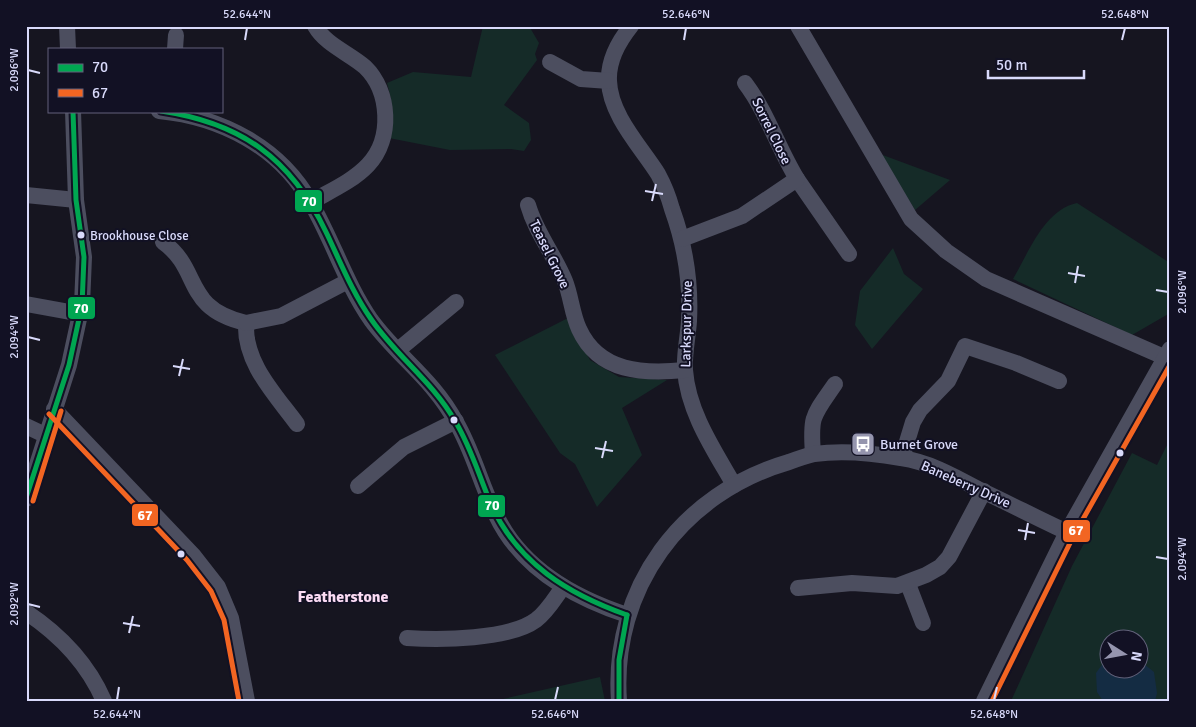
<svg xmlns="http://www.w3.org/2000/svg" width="1196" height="727" font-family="Signika,sans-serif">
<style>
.green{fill:#152b28;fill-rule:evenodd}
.water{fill:#142c43}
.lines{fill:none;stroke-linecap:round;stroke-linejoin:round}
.minor{stroke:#4c4e5f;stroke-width:16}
.bus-1-casing{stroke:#121124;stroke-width:9}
.bus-2-casing{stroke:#121124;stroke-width:9}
.bus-1{stroke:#00a651;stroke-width:5}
.bus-2{stroke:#f26522;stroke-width:5}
.ticks{fill:none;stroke:#d9dafb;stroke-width:2}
.bus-dot{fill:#d9dafb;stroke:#121124;stroke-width:2}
.labels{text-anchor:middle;stroke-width:4;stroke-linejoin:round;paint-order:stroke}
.bus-label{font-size:13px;fill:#d9dafb;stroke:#121124;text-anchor:start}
.street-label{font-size:14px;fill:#d9dafb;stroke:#121124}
.poi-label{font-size:14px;fill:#d9dafb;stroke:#121124;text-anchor:start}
.quarter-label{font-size:16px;font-weight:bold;fill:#fbdbf4;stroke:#121124}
.line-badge{stroke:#121124;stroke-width:2}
.badge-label{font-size:14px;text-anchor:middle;font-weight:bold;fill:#fff}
.neatline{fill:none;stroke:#d9dafb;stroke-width:2}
.ticks-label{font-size:12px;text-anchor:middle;fill:#d9dafb}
</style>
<rect width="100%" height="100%" fill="#161520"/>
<!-- green -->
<g class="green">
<path d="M483 26H529L539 43 535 54 537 60 504 105 529 123 531 140 524 151 511 149 450 150 389 138C393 117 393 103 387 83L413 72 471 77Z"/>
<path d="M880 154 950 180 915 210Z"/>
<path d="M1077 203 1170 263V313L1132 335 1013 279C1029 252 1044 210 1077 203Z"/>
<path d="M893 248 904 274 923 289 872 349 855 325 860 291Z"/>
<path d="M568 318 590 360 619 377 667 380 622 408 642 455 597 507 575 464 560 453 495 355Z"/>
<path d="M1170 439V701H1011L1072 566 1132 453 1157 465ZM1108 640H1138V670H1108Z"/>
<path d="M600 677 605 701H494Z"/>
</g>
<!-- water -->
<path class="water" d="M1139 660 1154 672 1157 693 1155 701H1103L1097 692 1096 673 1104 662 1108 661V670H1138Z"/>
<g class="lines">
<!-- minor -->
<g class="minor">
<path d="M67 26 68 49"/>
<path d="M631 26C619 41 608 61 609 81 610 115 641 147 658 174 664 185 669 198 672 209 685 245 691 283 689 321 688 337 684 354 685 370 688 412 714 450 734 485"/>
<path d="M798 26 911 219 946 251 986 279 1164 357"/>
<path d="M175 49 176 35"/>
<path d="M550 62 581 79 609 81"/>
<path d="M159 111C221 117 280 147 311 203 333 241 346 284 371 320 398 357 433 379 456 422 473 451 481 485 496 515 521 568 575 598 627 615"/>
<path d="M797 179 849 254"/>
<path d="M26 195 76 200"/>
<path d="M311 202C330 191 353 181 368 165 393 139 390 91 365 67 349 53 326 45 315 26"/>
<path d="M528 205C536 233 554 254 565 281 571 296 572 314 579 329 599 373 644 374 685 370"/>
<path d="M682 239 742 216 797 179C778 148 767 112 745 83"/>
<path d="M163 242C202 270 182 308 246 323 244 363 275 394 297 424"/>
<path d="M26 304 81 314"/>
<path d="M246 323 281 316 348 281"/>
<path d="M398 350 456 302"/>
<path d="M54 409 193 555 218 587 231 618 247 701"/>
<path d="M26 426 45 435"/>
<path d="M813 454C810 415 813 416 835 384"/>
<path d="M902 458 913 422 920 410 948 381 965 346 1016 363 1059 381"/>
<path d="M358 486 404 447 456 421"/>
<path d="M26 499 69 365 82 305 84 257 76 200 73 111"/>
<path d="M908 584 923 623"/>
<path d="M798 588 852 583 897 586 926 575 940 567 949 557 984 491"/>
<path d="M26 612C59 634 88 664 104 701"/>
<path d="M407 638C440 640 509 640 536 620 547 612 555 598 563 587"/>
<path d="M619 701C611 588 682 493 789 462 797 459 806 456 814 454 842 450 873 453 901 458 929 462 954 476 978 489 1008 503 1037 518 1067 532"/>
<path d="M984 701 1067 532 1170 349"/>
</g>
<!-- bus-1 casing -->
<g class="bus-1-casing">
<g id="bus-1">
<path d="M161 111C241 123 291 158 326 232 340 261 352 292 371 319 396 356 433 382 455 421 471 447 479 476 491 504 517 563 568 594 627 615"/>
<path d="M26 498 69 365 82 305 84 257 76 200 73 111"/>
<path d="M619 701V660L627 615"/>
</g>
</g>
<!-- bus-2 casing -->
<g class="bus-2-casing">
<g id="bus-2">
<path d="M49 414 187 560 211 591 224 620 239 701"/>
<path d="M33 501 61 411"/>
<path d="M992 701 1074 535 1170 365"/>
</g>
</g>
<!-- bus-1 -->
<use href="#bus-1" class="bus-1"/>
<!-- bus-2 -->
<use href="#bus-2" class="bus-2"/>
</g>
<!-- ticks -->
<path class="ticks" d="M245 40 247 28M684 40 686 28M1122 40 1125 28M28 70 40 73M645 191 663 194M652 201 656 184M1068 273 1085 276M1075 283 1078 266M1156 290 1168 292M28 337 40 340M173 366 190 369M179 376 183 359M595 448 613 451M602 458 606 441M1018 530 1035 533M1025 540 1028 523M1156 557 1168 559M28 604 40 607M123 623 140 626M129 633 133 616M117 700 119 687M555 700 558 687M994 700 997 687"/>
<!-- icons -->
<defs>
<g id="bus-square" transform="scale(1.25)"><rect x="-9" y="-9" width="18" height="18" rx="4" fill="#9595ae" stroke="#121124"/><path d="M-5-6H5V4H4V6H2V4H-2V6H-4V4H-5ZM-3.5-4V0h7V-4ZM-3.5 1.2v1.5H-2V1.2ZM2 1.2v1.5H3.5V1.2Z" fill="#fff"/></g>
</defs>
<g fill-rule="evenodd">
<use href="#bus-square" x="863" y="444"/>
</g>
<!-- markers -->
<g class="bus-dot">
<circle cx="81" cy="235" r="4.5"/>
<circle cx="454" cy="420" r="4.5"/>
<circle cx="1120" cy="453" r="4.5"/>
<circle cx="181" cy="554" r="4.5"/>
</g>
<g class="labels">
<!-- bus labels -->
<g class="bus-label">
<text x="90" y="240">Brookhouse Close</text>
</g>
<!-- street labels -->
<g class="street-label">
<text transform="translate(772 131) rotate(64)" y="5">Sorrel Close</text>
<text transform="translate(550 254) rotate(64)" y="5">Teasel Grove</text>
<text transform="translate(686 324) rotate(-89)" y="5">Larkspur Drive</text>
<text transform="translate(966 484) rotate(24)" y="5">Baneberry Drive</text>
</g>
<!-- poi labels -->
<g class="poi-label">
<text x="880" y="449">Burnet Grove</text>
</g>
<!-- quarter labels -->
<g class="quarter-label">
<text x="343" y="602">Featherstone</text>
</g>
</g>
<g class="line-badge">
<rect x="294" y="189" width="29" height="24" rx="5" fill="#00a651"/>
<rect x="67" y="296" width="29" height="24" rx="5" fill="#00a651"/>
<rect x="477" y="494" width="29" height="24" rx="5" fill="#00a651"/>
<rect x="131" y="503" width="28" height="24" rx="5" fill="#f26522"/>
<rect x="1062" y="519" width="29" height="24" rx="5" fill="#f26522"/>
</g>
<g class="badge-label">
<text x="309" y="206">70</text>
<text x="81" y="313">70</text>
<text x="492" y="510">70</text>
<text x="145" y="520">67</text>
<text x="1076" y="535">67</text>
</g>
<!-- border -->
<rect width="1196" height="727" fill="none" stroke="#121124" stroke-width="55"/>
<!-- legend -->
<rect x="48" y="48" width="175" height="65" fill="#121124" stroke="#62617a"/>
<rect x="58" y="64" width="25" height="8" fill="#00a651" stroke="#62617a"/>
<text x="92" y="72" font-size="15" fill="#d9dafb">70</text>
<rect x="58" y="89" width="25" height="8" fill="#f26522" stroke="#62617a"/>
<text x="92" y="98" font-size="15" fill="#d9dafb">67</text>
<!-- north arrow -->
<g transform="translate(1124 654) rotate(101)"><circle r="24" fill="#121124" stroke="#62617a"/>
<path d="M0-4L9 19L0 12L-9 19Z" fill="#9595ae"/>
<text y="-8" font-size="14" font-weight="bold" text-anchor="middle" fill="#d9dafb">N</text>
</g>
<!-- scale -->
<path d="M988 70v8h96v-8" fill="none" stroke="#d9dafb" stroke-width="2.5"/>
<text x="996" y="70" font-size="15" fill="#d9dafb" stroke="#121124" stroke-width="4" paint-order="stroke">50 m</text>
<rect x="28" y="28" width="1140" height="672" class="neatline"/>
<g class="ticks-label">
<text x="247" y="18">52.644°N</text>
<text x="686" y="18">52.646°N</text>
<text x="1125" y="18">52.648°N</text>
<text transform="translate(14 70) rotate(-90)" y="4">2.096°W</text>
<text transform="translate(1182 292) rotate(-90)" y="4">2.096°W</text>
<text transform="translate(14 337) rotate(-90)" y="4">2.094°W</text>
<text transform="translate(1182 559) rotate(-90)" y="4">2.094°W</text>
<text transform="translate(14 604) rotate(-90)" y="4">2.092°W</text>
<text x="117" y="718">52.644°N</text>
<text x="555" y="718">52.646°N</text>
<text x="994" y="718">52.648°N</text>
</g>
</svg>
